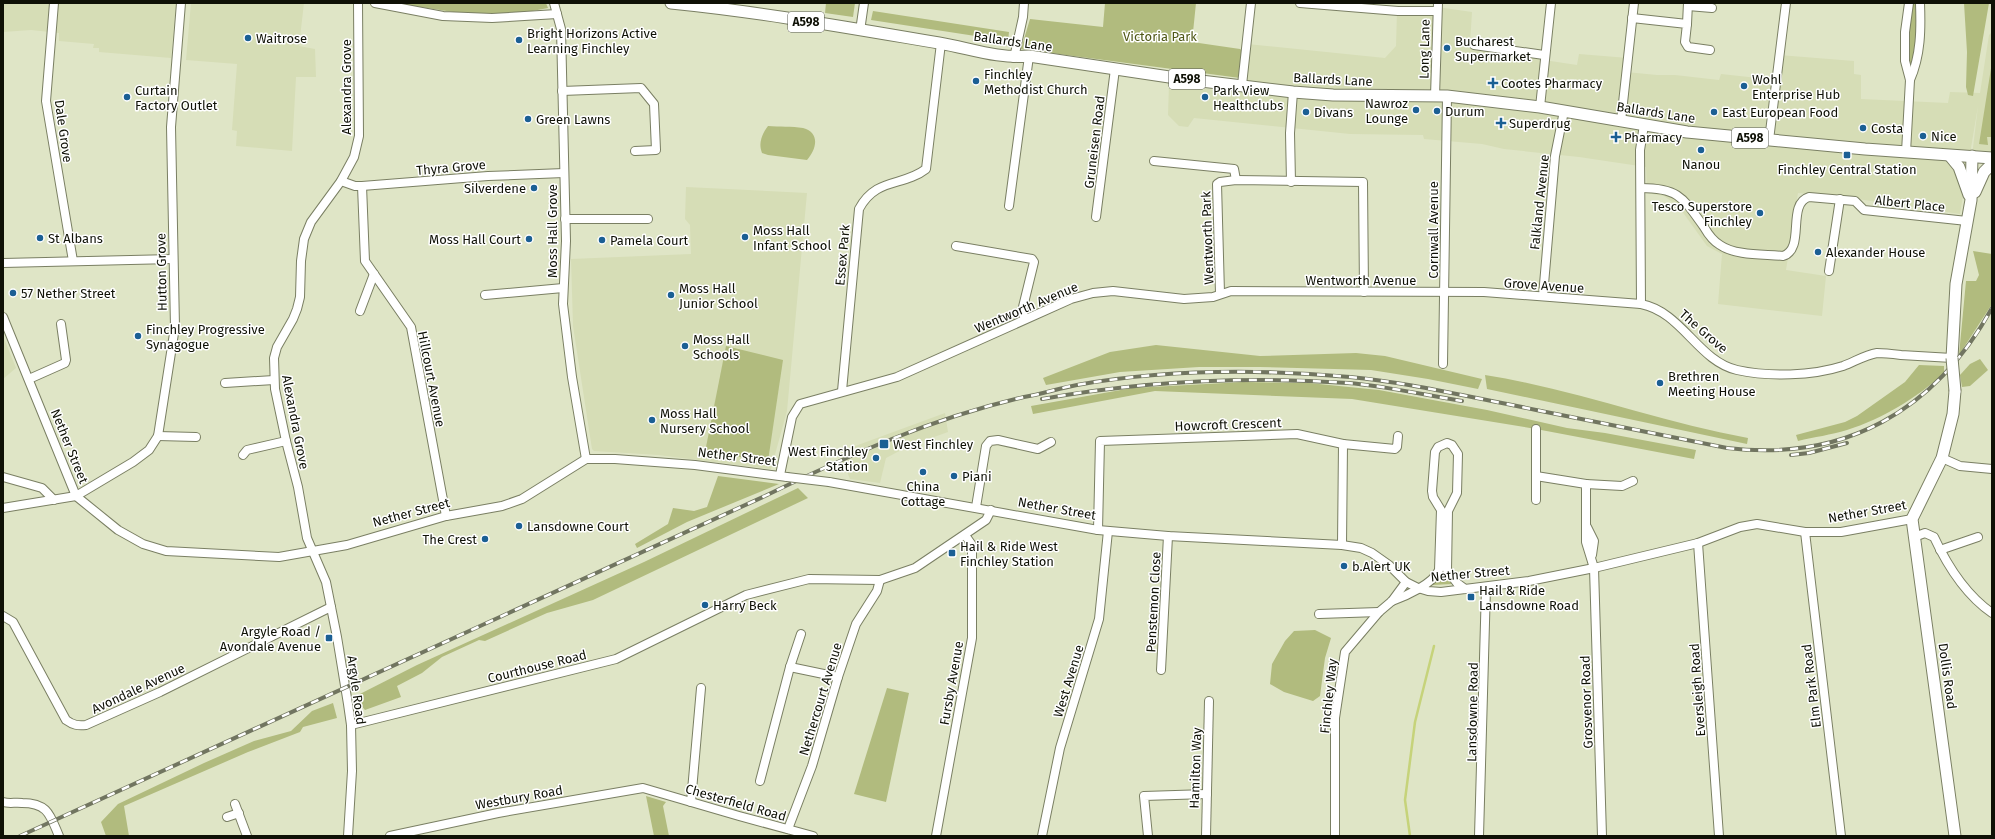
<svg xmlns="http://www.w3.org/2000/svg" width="1995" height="839" font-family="'Fira Sans',sans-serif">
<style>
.built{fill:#d6ddb6}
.green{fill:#b1bb7e}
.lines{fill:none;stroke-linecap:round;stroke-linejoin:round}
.stream{stroke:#c6d37a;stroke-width:2.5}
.minor-casing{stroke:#7a7f63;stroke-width:10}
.major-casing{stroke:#7a7f63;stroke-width:13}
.minor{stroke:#fff;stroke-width:8}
.major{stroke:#fff;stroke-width:11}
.rail-casing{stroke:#717560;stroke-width:4}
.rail{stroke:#fff;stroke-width:2.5;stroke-dasharray:8;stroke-linecap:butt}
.minor-bridge-casing{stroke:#7a7f63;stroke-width:10;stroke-linecap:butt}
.major-bridge-casing{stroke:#7a7f63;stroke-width:13;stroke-linecap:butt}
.minor-bridge{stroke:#fff;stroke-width:8}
.major-bridge{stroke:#fff;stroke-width:11}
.poi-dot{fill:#1b5f94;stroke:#fff;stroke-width:1.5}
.labels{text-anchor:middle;stroke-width:3;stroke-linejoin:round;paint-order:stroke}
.shield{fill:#fff;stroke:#575851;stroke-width:1}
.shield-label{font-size:12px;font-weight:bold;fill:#0f1106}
.poi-label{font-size:13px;fill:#0f1106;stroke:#fff;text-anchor:start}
.park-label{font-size:13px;fill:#4f5716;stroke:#fff}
.street-label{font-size:13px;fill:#0f1106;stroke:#fff}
</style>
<rect width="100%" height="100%" fill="#dfe5c6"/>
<!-- built -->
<g class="built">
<path d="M3 3H176L171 58 99 52V48H93L94 44 59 41V33L31 30 3 32Z"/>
<path d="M191 3H304L299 46 315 49 316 77H296L292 151 236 146 237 131 232 130 237 64 186 60Z"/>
<path d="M1437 7 1472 12 1470 44 1544 55V60L1577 65 1579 54 1628 58 1626 72 1657 75H1675L1719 80 1721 74 1776 80 1779 55 1854 61V74L1861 75V99L1948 103 1950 92 1980 93 1989 35 1992 32V158L1972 156 1978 106 1960 214 1837 196 1798 193 1786 270 1826 276 1822 316 1718 304 1722 254 1707 246 1679 207 1664 196 1647 193 1646 167 1579 157 1504 149 1482 144 1424 139 1423 135 1350 134 1194 118 1188 127 1179 126 1168 115 1169 84 1241 93 1247 44 1385 58 1396 46 1397 11Z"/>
<path d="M686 187 807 193 787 411 771 469 658 455 594 451 592 449 573 326 571 259 691 254 690 225 685 219Z"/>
<path d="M3 336 16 368 3 379Z"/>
<path d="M945 413 948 432 909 446 886 458 880 483 850 479 839 452Z"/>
</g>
<!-- green -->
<g class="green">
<path d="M394 3H546L548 8 522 13 473 15Z"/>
<path d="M826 3H855L853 17 825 13Z"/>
<path d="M1105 3H1196L1192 42 1240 49 1243 51 1240 78 1021 49 1030 19 1103 27Z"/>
<path d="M1912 3H1917V43L1910 70 1908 29Z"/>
<path d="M1964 3H1989L1973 96 1968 95 1966 87 1967 52Z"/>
<path d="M873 11 1009 32 1008 41 871 20Z"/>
<path d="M1992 62V137H1987L1988 145 1979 144Z"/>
<path d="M768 126C779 127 792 126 803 128 821 133 816 150 807 160L768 155 762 153C758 143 762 134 768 126Z"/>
<path d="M1973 251 1992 254V304L1959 355 1966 281H1976L1979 275Z"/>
<path d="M1156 345 1260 356 1356 353 1385 356 1482 379 1478 389 1428 379 1371 370 1260 367H1199L1120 372 1046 385 1043 378 1110 352Z"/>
<path d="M726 346 783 360 768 461 705 452Z"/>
<path d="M1980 359 1988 370 1970 386 1962 387 1960 375 1970 364Z"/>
<path d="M1919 365 1944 366V373C1917 398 1882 419 1847 430 1831 435 1814 437 1798 441L1796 435 1845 422 1857 416 1905 382Z"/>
<path d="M1485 375C1575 389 1659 422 1748 438L1747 444 1487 389Z"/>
<path d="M1243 382 1309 383 1379 390 1487 410 1567 428 1605 433 1696 450 1694 459 1536 429 1352 399 1155 391 1033 414 1031 406 1132 388Z"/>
<path d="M718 476 779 484 687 522 637 548 635 544 668 524 673 508 694 511 707 507Z"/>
<path d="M798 488 808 498 593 600 547 613 485 641 479 640 442 657 422 673 397 686 401 697 365 710 354 697 417 665 644 562Z"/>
<path d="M1442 570 1452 584 1432 585V584Z"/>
<path d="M1315 630 1331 638 1325 658 1320 696 1313 701 1284 692 1270 684 1272 664 1285 641 1294 631Z"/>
<path d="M887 688 909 693 886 802 854 794Z"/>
<path d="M333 703 337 718 303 727 300 732 248 752 124 806 129 836H106L101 822 118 804 204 763 254 741 291 731 312 711Z"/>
<path d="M646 796 666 802 663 806 669 836H654Z"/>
</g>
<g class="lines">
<!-- stream -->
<path class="stream" d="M1410 836 1405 800 1415 722 1434 646"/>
<!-- minor casing -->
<g class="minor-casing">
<g id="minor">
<path d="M54 3 46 101 73 261"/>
<path d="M375 3 443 16 492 18 557 14"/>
<path d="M554 3 561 29 566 241 563 304 572 377 586 459"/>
<path d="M1300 3 1398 11H1437"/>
<path d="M1688 6 1712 8"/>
<path d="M1632 18 1687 24 1685 42 1688 47 1710 50"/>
<path d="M1687 24 1688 3"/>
<path d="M860 31 864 3"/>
<path d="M1474 45 1544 55"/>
<path d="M1014 58 1023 17 1024 3"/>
<path d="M1910 80C1921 55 1921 29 1920 3"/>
<path d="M1242 85 1251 3"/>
<path d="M562 91 641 88 654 104 656 150 635 151"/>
<path d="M1435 96 1438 3"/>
<path d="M1540 107 1551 3"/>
<path d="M1621 121 1634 3"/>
<path d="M1644 125 1640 150 1641 304C1682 312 1698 361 1737 370 1769 377 1812 376 1843 366 1854 362 1865 355 1877 353 1884 353 1893 354 1901 355 1918 356 1935 357 1952 358"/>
<path d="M1769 140 1786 3"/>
<path d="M1906 152 1910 80 1905 61V32L1909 3"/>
<path d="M1154 161 1234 169 1236 180"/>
<path d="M341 181 355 186H362L488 176 564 173"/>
<path d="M1291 182 1290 133 1293 92"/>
<path d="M362 186 365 261 411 327 446 516"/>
<path d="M1641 188C1679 188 1683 198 1704 227 1708 234 1713 241 1720 245 1736 256 1764 254 1783 256 1806 249 1786 204 1809 197L1855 201 1864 210 1967 221"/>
<path d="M1009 206 1029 56"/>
<path d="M1096 217 1115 69"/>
<path d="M565 219H648"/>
<path d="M956 246 1032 259 1034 262 1022 311 1025 319"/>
<path d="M3 263 173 259"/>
<path d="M1829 271 1840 199"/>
<path d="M1220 293 1217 184 1220 182 1236 180 1363 182 1364 292"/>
<path d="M485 295 563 288"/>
<path d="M1543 296 1555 156 1564 111"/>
<path d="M360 311 374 274"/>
<path d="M3 317 76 496 118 530 143 544 166 551 279 557 347 545 446 516 502 506 522 499 586 459H615L695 465 787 477"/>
<path d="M1443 364 1447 96"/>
<path d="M29 379 65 363 66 360 61 324"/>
<path d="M225 383 274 380"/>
<path d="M842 391 859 209C876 177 903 187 926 169L941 43"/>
<path d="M158 436 196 437"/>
<path d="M1343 444 1395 449 1397 447 1398 436"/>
<path d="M243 455 247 450 286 441"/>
<path d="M1942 458 1960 466 1992 469"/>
<path d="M780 475 792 417 800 404 897 377 1071 299 1093 293 1113 291 1184 299 1213 297 1231 291 1484 292 1641 304"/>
<path d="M1536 476 1586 484V542L1594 568 1602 836"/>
<path d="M3 477 42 488 54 500"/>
<path d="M829 482 1098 530 1168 536 1342 545 1361 548 1372 553 1389 565 1406 582 1418 588 1428 591 1441 592 1529 581 1594 568 1698 543 1740 527 1757 524 1805 532H1841L1912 519"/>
<path d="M1586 484 1622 486 1633 481"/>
<path d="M1536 500V429"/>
<path d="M976 507 986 446 990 441 998 440 1038 449 1051 442"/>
<path d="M3 508 76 496 133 462 149 450 158 436 175 327 171 127 181 3"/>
<path d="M1587 527 1594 541 1592 555"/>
<path d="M1098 530 1100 441 1297 434 1343 444 1342 545"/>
<path d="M1805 532 1841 836"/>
<path d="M1914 537 1925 533 1934 537C1947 565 1966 595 1992 613"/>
<path d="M1698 543 1719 836"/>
<path d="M1940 550 1978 537"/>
<path d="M1392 601C1406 596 1433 584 1439 570L1441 510 1433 497 1432 491 1435 452 1438 447 1447 443 1452 445 1458 454 1457 493 1448 511 1447 570 1457 583 1465 589"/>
<path d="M1319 614 1379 612"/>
<path d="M3 616 13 622 66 720C73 725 78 726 86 725L160 692 331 607"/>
<path d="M790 667 838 677"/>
<path d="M1161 670 1168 536"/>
<path d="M351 725 616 659 746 595 809 579 880 580 915 568 986 520 991 510"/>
<path d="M760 781 790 667 801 634"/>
<path d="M3 802C9 804 16 802 22 803 48 803 50 815 59 836"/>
<path d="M691 802 701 688"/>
<path d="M235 804 247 836"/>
<path d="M227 817 239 813"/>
<path d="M788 829 812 766 838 677 856 624 877 591 880 580"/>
<path d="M348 836 352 771 351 725 348 704 337 637 326 582 307 538 298 487 286 441 275 389 274 358 277 347 293 319 297 309 300 297 301 261 304 239 311 222 341 181 354 157 359 136 358 3"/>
<path d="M390 836 498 813 643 788 739 816 813 836"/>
<path d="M936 836 972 638V545L965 535"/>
<path d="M1042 836 1060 748 1099 619 1108 531"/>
<path d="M1148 836 1144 796 1207 794"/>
<path d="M1206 836 1209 701"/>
<path d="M1335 836V718L1345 652 1379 612 1392 601 1406 582"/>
<path d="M1479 836 1486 587"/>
</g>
</g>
<!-- major casing -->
<g class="major-casing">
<g id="major">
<path d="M671 3C761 12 850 28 939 43 969 48 998 59 1029 56L1176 78 1293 92 1333 95 1447 96 1540 107 1687 132 1865 149 1992 158"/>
<path d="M1950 156 1959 167 1969 195"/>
<path d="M1975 192 1984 172 1992 164"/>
<path d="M1952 358 1956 284 1971 200 1972 156"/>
<path d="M1955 391 1953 414 1942 458 1912 519 1955 836"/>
</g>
</g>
<!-- minor -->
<use href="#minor" class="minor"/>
<!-- major -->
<use href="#major" class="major"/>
<!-- rail casing -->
<g class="rail-casing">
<g id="rail">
<path d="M1042 399C1142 381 1246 376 1348 383 1386 386 1424 395 1462 401"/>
<path d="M1791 455 1809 453 1847 443"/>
<path d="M20 836 765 496C849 455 933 418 1024 397 1042 394 1060 388 1077 385 1168 369 1259 369 1350 377 1403 382 1455 394 1507 404 1580 419 1653 433 1727 448 1845 462 1935 411 1992 308"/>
</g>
</g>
<!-- rail -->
<use href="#rail" class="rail"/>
<!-- minor-bridge casing -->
<g class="minor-bridge-casing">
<path id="minor-bridge" d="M787 477 829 482"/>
</g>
<!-- major-bridge casing -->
<g class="major-bridge-casing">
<path id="major-bridge" d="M1952 358 1955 391"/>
</g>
<!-- minor-bridge -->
<use href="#minor-bridge" class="minor-bridge"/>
<!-- major-bridge -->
<use href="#major-bridge" class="major-bridge"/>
</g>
<!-- markers -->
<g class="poi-dot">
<circle cx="248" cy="38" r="4"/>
<circle cx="519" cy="40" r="4"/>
<circle cx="1447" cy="48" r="4"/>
<circle cx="976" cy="81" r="4"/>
<path d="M1491 77h4v4h4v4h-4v4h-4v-4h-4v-4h4z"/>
<circle cx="1744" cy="86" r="4"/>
<circle cx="127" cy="97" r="4"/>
<circle cx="1205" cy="97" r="4"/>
<circle cx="1416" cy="110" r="4"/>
<circle cx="1437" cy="111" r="4"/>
<circle cx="1306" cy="112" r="4"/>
<circle cx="1714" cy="112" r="4"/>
<circle cx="528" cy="119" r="4"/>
<path d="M1499 117h4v4h4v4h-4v4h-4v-4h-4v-4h4z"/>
<circle cx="1863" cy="128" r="4"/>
<circle cx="1923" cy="136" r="4"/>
<path d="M1614 131h4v4h4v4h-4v4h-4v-4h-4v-4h4z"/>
<circle cx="1701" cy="150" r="4"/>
<rect x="1843" y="151" width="8" height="8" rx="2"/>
<circle cx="534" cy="188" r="4"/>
<circle cx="1760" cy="213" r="4"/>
<circle cx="745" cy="237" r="4"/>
<circle cx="40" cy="238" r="4"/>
<circle cx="529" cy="239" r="4"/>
<circle cx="602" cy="240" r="4"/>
<circle cx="1818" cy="252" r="4"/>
<circle cx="13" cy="293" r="4"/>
<circle cx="671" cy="295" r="4"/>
<circle cx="138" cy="336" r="4"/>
<circle cx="685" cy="346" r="4"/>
<circle cx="1660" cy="383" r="4"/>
<circle cx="652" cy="420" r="4"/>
<rect x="879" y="439" width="10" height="10" rx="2"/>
<circle cx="876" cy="458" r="4"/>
<circle cx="923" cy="472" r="4"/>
<circle cx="954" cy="476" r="4"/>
<circle cx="519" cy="526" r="4"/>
<circle cx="485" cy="539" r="4"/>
<rect x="948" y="549" width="8" height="8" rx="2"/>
<circle cx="1344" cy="566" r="4"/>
<rect x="1467" y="593" width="8" height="8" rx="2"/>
<circle cx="705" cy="605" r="4"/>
<rect x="325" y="634" width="8" height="8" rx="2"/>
</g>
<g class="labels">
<!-- shield labels -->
<g class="shield">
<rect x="788" y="12" width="36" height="20" rx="3"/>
<rect x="1169" y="69" width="36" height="20" rx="3"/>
<rect x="1732" y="128" width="36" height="20" rx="3"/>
</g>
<g class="shield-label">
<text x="806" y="26">A598</text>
<text x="1187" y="83">A598</text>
<text x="1750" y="142">A598</text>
</g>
<!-- poi labels -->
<g class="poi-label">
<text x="527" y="38">Bright Horizons Active<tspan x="527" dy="15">Learning Finchley</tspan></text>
<text x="256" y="43">Waitrose</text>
<text x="1455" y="46">Bucharest<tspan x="1455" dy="15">Supermarket</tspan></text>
<text x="984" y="79">Finchley<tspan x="984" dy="15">Methodist Church</tspan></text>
<text x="1752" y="84">Wohl<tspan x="1752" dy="15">Enterprise Hub</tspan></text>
<text x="1501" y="88">Cootes Pharmacy</text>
<text x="135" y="95">Curtain<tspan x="135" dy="15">Factory Outlet</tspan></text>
<text x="1213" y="95">Park View<tspan x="1213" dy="15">Healthclubs</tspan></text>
<text x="1408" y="108" text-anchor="end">Nawroz<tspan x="1408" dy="15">Lounge</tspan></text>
<text x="1445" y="116">Durum</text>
<text x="1314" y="117">Divans</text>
<text x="1722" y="117">East European Food</text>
<text x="536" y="124">Green Lawns</text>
<text x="1509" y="128">Superdrug</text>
<text x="1871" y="133">Costa</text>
<text x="1931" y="141">Nice</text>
<text x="1624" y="142">Pharmacy</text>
<text x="1701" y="169" text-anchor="middle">Nanou</text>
<text x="1847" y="174" text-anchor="middle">Finchley Central Station</text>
<text x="526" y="193" text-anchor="end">Silverdene</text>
<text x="1752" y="211" text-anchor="end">Tesco Superstore<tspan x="1752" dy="15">Finchley</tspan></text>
<text x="753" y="235">Moss Hall<tspan x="753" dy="15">Infant School</tspan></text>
<text x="48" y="243">St Albans</text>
<text x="521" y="244" text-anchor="end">Moss Hall Court</text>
<text x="610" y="245">Pamela Court</text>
<text x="1826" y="257">Alexander House</text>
<text x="679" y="293">Moss Hall<tspan x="679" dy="15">Junior School</tspan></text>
<text x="21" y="298">57 Nether Street</text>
<text x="146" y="334">Finchley Progressive<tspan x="146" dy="15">Synagogue</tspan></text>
<text x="693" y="344">Moss Hall<tspan x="693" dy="15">Schools</tspan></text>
<text x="1668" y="381">Brethren<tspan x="1668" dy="15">Meeting House</tspan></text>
<text x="660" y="418">Moss Hall<tspan x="660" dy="15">Nursery School</tspan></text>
<text x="893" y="449">West Finchley</text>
<text x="868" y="456" text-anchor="end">West Finchley<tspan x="868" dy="15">Station</tspan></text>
<text x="962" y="481">Piani</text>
<text x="923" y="491" text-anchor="middle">China<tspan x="923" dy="15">Cottage</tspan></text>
<text x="527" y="531">Lansdowne Court</text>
<text x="477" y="544" text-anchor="end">The Crest</text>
<text x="960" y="551">Hail &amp; Ride West<tspan x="960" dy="15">Finchley Station</tspan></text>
<text x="1352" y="571">b.Alert UK</text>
<text x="1479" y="595">Hail &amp; Ride<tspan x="1479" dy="15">Lansdowne Road</tspan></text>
<text x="713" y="610">Harry Beck</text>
<text x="321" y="636" text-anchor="end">Argyle Road /<tspan x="321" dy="15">Avondale Avenue</tspan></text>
</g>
<!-- park labels -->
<g class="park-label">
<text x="1160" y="41">Victoria Park</text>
</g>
<!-- street labels -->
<g class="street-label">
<text transform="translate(1013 41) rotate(8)" y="5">Ballards Lane</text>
<text transform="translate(1424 49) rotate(-89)" y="5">Long Lane</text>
<text transform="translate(1333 79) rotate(3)" y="5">Ballards Lane</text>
<text transform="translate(346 87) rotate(-90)" y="5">Alexandra Grove</text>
<text transform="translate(1656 112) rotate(9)" y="5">Ballards Lane</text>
<text transform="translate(64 131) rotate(82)" y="5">Dale Grove</text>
<text transform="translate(1094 142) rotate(-83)" y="5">Gruneisen Road</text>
<text transform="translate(451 167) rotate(-5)" y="5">Thyra Grove</text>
<text transform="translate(1539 202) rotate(-84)" y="5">Falkland Avenue</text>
<text transform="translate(1910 203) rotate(6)" y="5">Albert Place</text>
<text transform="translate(1433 230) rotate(-90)" y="5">Cornwall Avenue</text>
<text transform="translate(552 231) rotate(-90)" y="5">Moss Hall Grove</text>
<text transform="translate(1207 238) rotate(-92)" y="5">Wentworth Park</text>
<text transform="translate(842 255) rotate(-85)" y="5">Essex Park</text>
<text transform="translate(161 272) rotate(-91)" y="5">Hutton Grove</text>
<text x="1361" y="285">Wentworth Avenue</text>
<text transform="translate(1544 285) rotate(4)" y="5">Grove Avenue</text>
<text transform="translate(1026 307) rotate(-23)" y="5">Wentworth Avenue</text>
<text transform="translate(1704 331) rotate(41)" y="5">The Grove</text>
<text transform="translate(432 379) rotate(79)" y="5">Hillcourt Avenue</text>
<text transform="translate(296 422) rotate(79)" y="5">Alexandra Grove</text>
<text transform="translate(1228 424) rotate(-2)" y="5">Howcroft Crescent</text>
<text transform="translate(70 446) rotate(68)" y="5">Nether Street</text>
<text transform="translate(737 456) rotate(7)" y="5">Nether Street</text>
<text transform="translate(1057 508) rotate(10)" y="5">Nether Street</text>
<text transform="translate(1867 511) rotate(-10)" y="5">Nether Street</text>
<text transform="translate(411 512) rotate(-15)" y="5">Nether Street</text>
<text transform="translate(1470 573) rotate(-5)" y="5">Nether Street</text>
<text transform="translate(1153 602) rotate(-87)" y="5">Penstemon Close</text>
<text transform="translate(537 666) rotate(-14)" y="5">Courthouse Road</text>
<text transform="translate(1948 676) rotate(82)" y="5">Dollis Road</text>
<text transform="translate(1068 681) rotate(-73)" y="5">West Avenue</text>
<text transform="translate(951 683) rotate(-80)" y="5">Fursby Avenue</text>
<text transform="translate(1811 686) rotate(-97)" y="5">Elm Park Road</text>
<text transform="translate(138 688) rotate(-25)" y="5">Avondale Avenue</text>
<text transform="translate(357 690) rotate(82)" y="5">Argyle Road</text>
<text transform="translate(1697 690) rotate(-94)" y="5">Eversleigh Road</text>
<text transform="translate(1328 696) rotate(-84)" y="5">Finchley Way</text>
<text transform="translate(820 699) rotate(-73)" y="5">Nethercourt Avenue</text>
<text transform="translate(1586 702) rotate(-92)" y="5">Grosvenor Road</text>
<text transform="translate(1472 712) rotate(-89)" y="5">Lansdowne Road</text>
<text transform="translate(1195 768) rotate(-88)" y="5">Hamilton Way</text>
<text transform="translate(519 797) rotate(-10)" y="5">Westbury Road</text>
<text transform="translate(736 802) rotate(16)" y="5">Chesterfield Road</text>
</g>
</g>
<!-- border -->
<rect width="1995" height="839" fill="none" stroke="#0f1106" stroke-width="8"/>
</svg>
